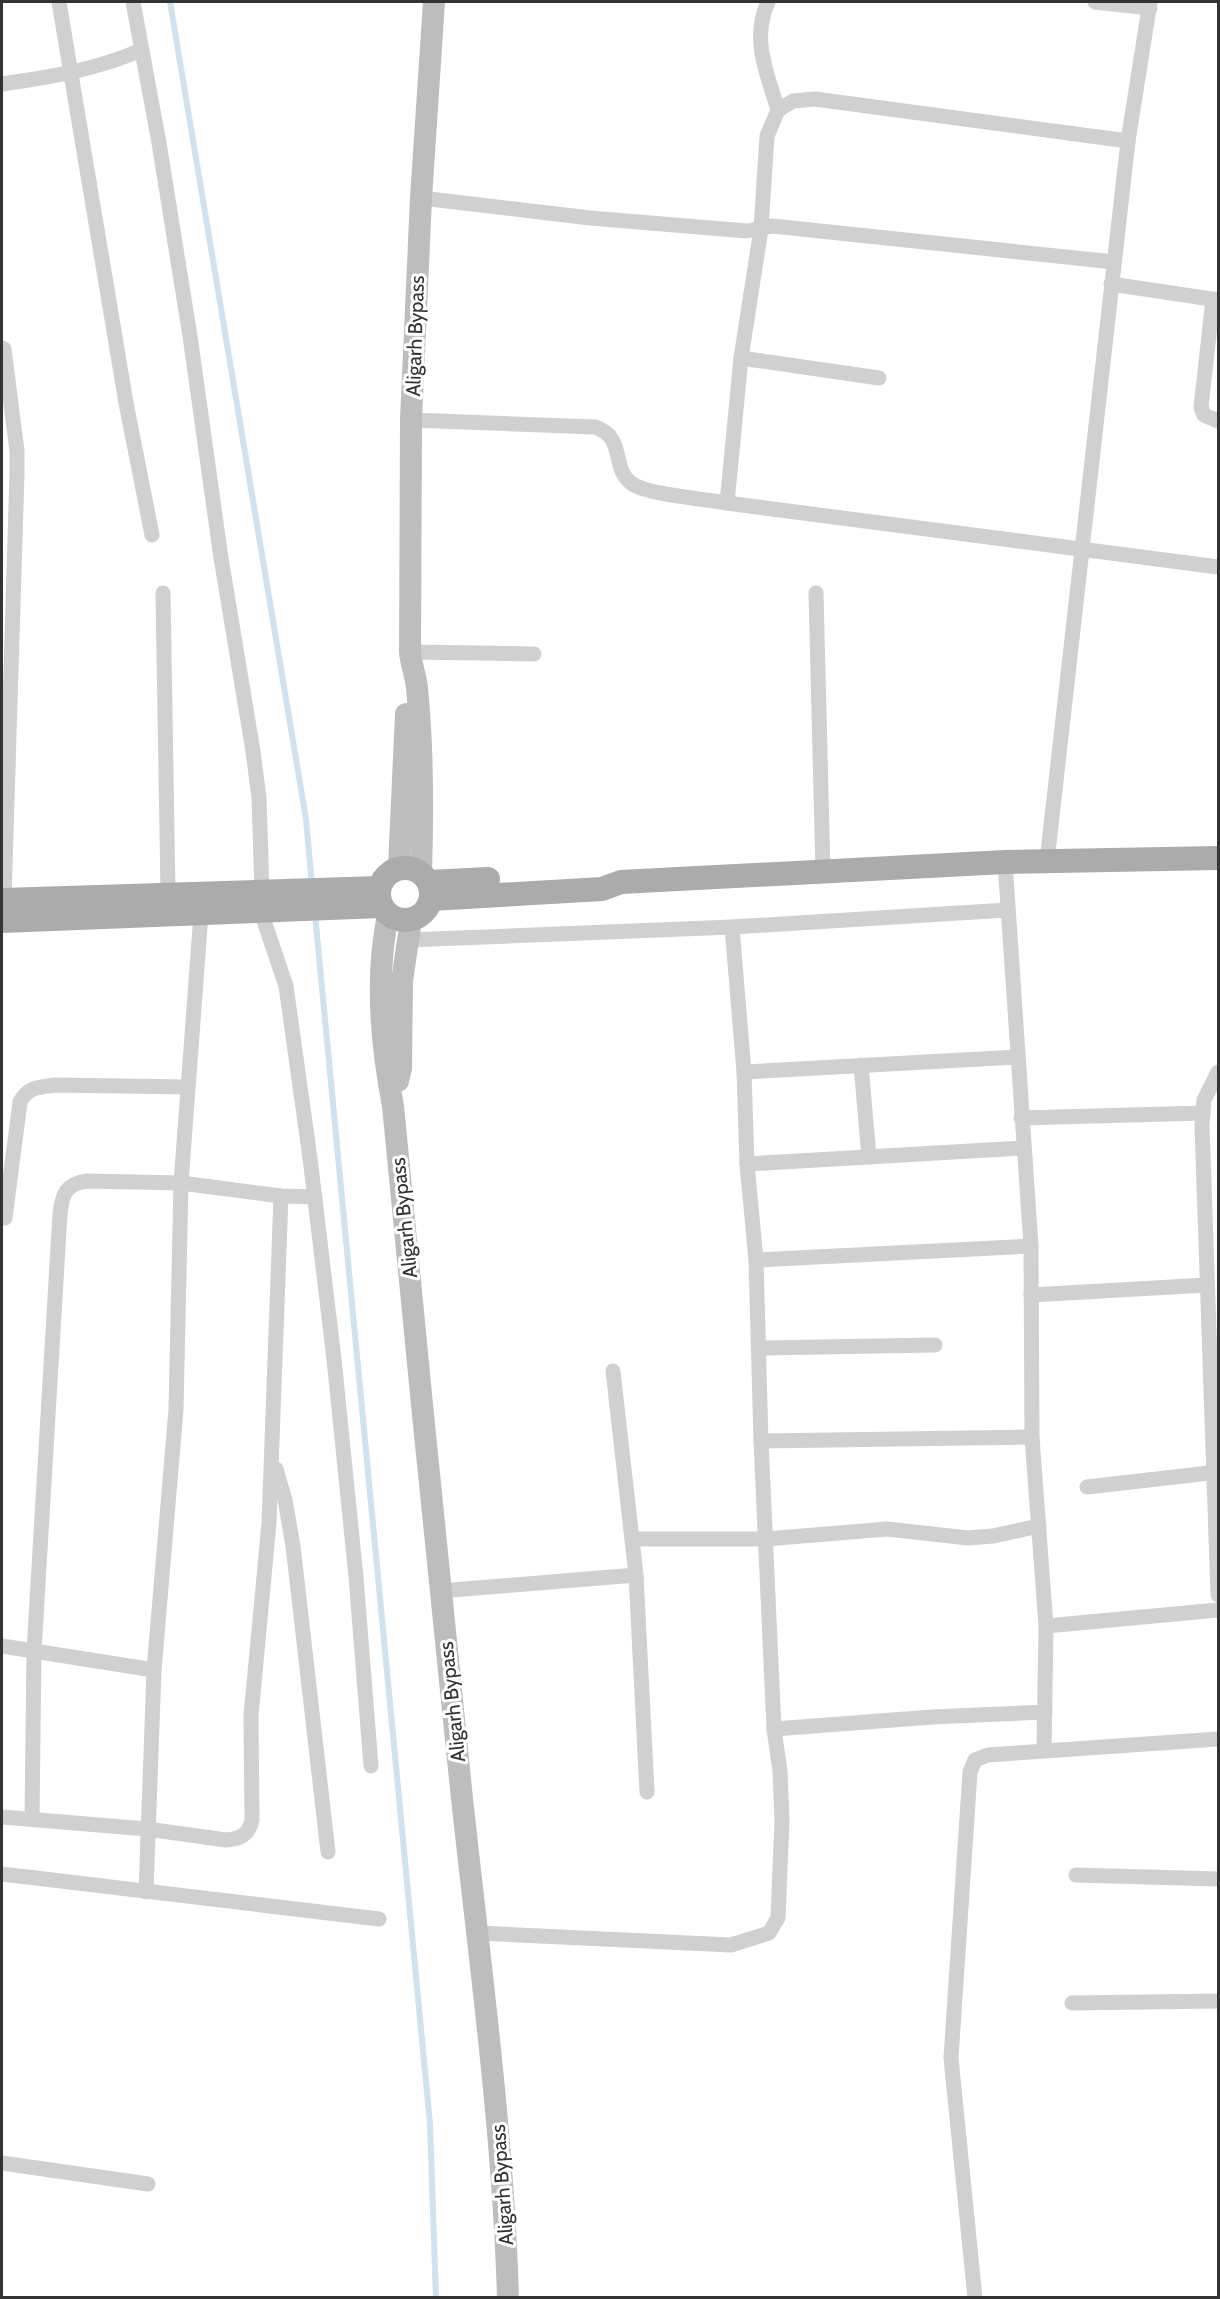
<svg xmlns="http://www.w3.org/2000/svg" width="1220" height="2299" font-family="Cabin,sans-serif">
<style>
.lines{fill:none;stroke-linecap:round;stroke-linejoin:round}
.stream{stroke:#cfe2ee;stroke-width:6}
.minor{stroke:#d0d0d0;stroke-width:15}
.secondary{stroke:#bdbdbd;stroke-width:22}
.primary{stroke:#ababab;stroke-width:24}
.labels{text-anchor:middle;stroke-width:6;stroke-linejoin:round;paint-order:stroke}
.street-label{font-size:20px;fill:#333;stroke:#fff}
</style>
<rect width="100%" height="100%" fill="#fff"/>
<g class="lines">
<!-- stream -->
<g class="stream">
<path d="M170 2 306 819 312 886"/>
<path d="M315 914 430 2124 436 2298"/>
</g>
<!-- minor -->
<g class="minor">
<path d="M59 2 126 403 152 535"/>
<path d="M133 2 159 143 190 336 221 558 253 751 259 798 262 891"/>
<path d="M768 2C751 39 767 73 778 110"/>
<path d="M1095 2 1150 8"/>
<path d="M2 84C50 77 96 70 141 50"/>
<path d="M421 198 590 218 747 231 772 226 782 227 1114 262"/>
<path d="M1111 284 1218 300"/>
<path d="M1213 299 1201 407 1204 415 1218 421"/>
<path d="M2 348 4 349 17 451V473L4 900"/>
<path d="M741 358 879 378"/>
<path d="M411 420 595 427C626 437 611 468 631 483 647 495 705 499 727 503L1218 567"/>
<path d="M727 503 741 358 761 229 767 136 778 110 793 101 815 99 1128 141"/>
<path d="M163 593 168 893"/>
<path d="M816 593 823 872"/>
<path d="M410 652 534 654"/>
<path d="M1047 861 1128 141 1150 2"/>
<path d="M1005 862 1031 1246 1032 1437 1046 1626"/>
<path d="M261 912 286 986 310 1158 334 1359 356 1577 371 1766"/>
<path d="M408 940 732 927 1007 910"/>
<path d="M861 1065 869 1157"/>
<path d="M744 1072 1017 1057"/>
<path d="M1218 1072 1204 1100 1202 1125 1218 1595"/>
<path d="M1021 1118 1203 1113"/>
<path d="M747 1164 1023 1148"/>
<path d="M5 1218 20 1102C28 1087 39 1087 55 1085L188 1087"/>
<path d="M756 1260 1031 1246"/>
<path d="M1031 1295 1207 1285"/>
<path d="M759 1348 935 1345"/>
<path d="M613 1371 636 1575 647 1792"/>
<path d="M761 1441 1032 1437"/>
<path d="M276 1469 285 1500 293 1546 328 1852"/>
<path d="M1087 1487 1218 1472"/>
<path d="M632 1539H766L887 1529 968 1538 993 1536 1039 1526"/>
<path d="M440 1591 636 1575"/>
<path d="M2 1646 154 1670"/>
<path d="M774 1729 932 1717 1045 1712"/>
<path d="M1044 1750 1046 1626 1218 1610"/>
<path d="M2 1817 147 1829 226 1840C240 1839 249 1835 252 1820L251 1716 269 1523 281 1196"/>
<path d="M32 1819 34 1651 60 1214C62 1194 66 1184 87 1181L181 1183 281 1196 315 1197"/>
<path d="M2 1874 379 1919"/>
<path d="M1076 1875 1218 1879"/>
<path d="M146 1892 154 1670 176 1410 181 1183 201 914"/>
<path d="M477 1933 731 1945 769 1933 778 1918 782 1821 780 1771 774 1729 761 1441 756 1260 747 1164 744 1072 732 927"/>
<path d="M1072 2003 1218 2001"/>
<path d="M2 2163 148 2184"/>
<path d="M975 2298 951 2058 970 1772 975 1760 988 1755 1218 1739"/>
</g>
<!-- secondary -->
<g class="secondary">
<path d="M399 867 406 714"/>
<path d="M421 872C423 811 423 749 417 688 416 676 411 665 410 652L411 420 421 198 434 2"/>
<path d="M388 915C375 977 381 1044 393 1106 415 1334 437 1561 461 1789 479 1958 503 2127 508 2298"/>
<path d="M398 1081 401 1068 402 981 411 920"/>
</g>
<!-- primary -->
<g class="primary">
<circle cx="405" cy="894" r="26"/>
<path d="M429 882 488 879"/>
<path d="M431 899 602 889 621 882 1005 862 1218 858"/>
<path d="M2 900 379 888"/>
<path d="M2 921 381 906"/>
</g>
</g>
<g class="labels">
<!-- street labels -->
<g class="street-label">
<text transform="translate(415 336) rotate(-88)" y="7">Aligarh Bypass</text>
<text transform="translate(404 1218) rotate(-96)" y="7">Aligarh Bypass</text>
<text transform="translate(452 1702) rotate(-96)" y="7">Aligarh Bypass</text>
<text transform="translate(502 2185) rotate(-94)" y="7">Aligarh Bypass</text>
</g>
</g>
<!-- border -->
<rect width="1220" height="2299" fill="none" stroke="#333333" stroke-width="6"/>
</svg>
